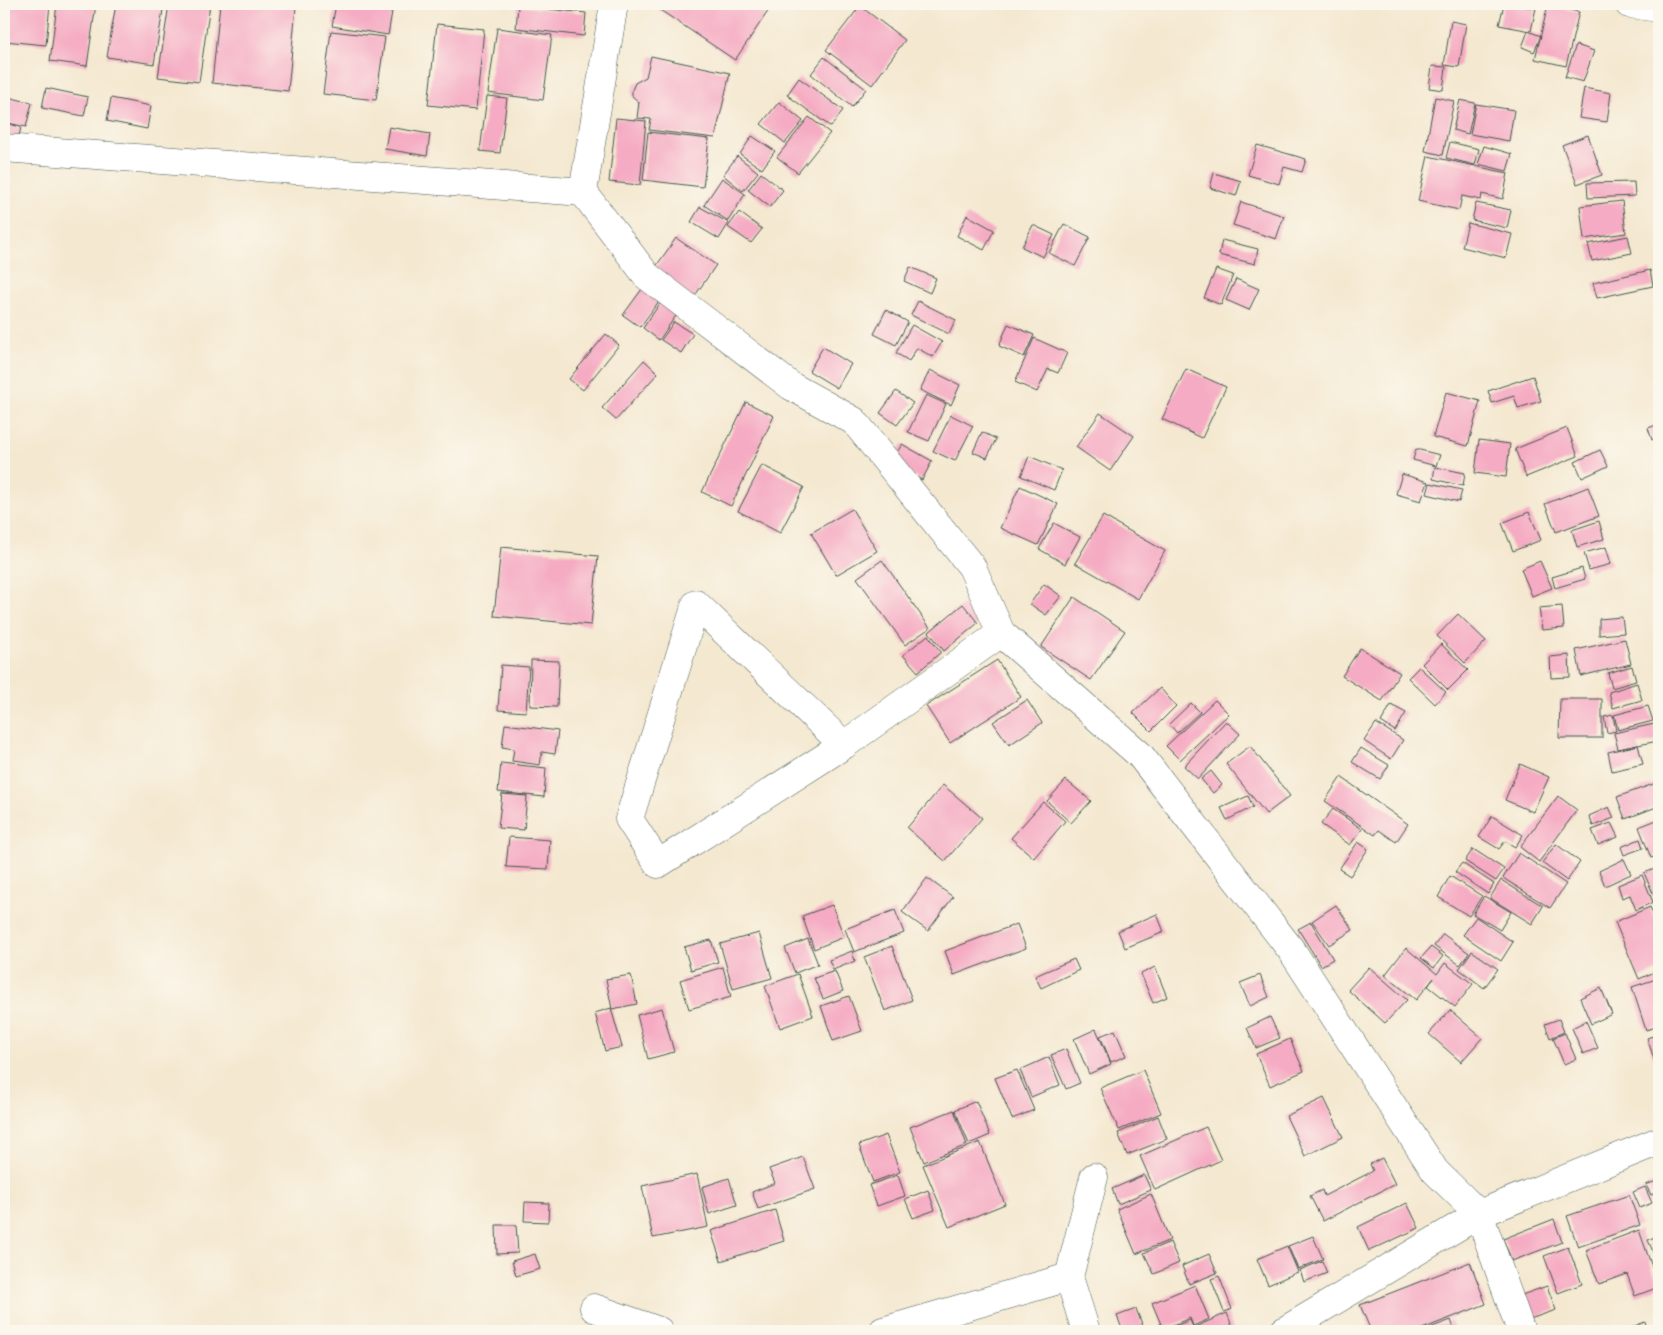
<svg xmlns="http://www.w3.org/2000/svg" width="1663" height="1335" font-family="'Playpen Sans',sans-serif">
<style>
.building{fill:#f5abc3}
.lines{fill:none;stroke-linecap:round;stroke-linejoin:round}
.minor-casing{stroke:#3f574b;stroke-width:29}
.minor{stroke:#fff;stroke-width:28}
</style>
<rect width="100%" height="100%" fill="#fbf7ec"/>
<filter id="ink" filterUnits="userSpaceOnUse"><feTurbulence type="fractalNoise" baseFrequency=".02" numOctaves="2"/><feDisplacementMap in="SourceGraphic" scale="10" xChannelSelector="R" yChannelSelector="G"/><feConvolveMatrix kernelMatrix="1 2 1 2 8 2 1 2 1" color-interpolation-filters="sRGB"/></filter>
<filter id="wash" filterUnits="userSpaceOnUse"><feTurbulence type="fractalNoise" baseFrequency=".0096" numOctaves="4" result="noise"/><feDisplacementMap in="SourceGraphic" scale="20" xChannelSelector="R" yChannelSelector="G"/><feGaussianBlur stdDeviation="1.12" result="paint"/><feColorMatrix in="noise" values="0 0 0 0 0 0 0 0 0 0 0 0 0 0 0 0 0 1.4 0 .05"/><feComposite in="paint" operator="in"/></filter>
<g filter="url(#wash)">
<rect width="100%" height="100%" fill="#f4e8d0"/>
<g id="blocks">
<!-- building -->
<g class="building">
<path d="M4 4H50L46 45 4 41Z"/>
<path d="M57 4H96L87 66 50 61Z"/>
<path d="M116 4H164L154 64 107 57Z"/>
<path d="M169 4H210L199 82 158 77Z"/>
<path d="M220 4H261L296 7 288 91 212 83Z"/>
<path d="M336 4 392 12 388 35 332 26Z"/>
<path d="M651 4H773L735 60Z"/>
<path d="M1504 4 1536 8 1531 31 1499 25Z"/>
<path d="M1548 5 1579 12 1566 66 1535 59Z"/>
<path d="M518 6 586 13 584 36 516 28Z"/>
<path d="M860 6 905 40 872 85 826 50Z"/>
<path d="M1451 21 1466 24 1459 67 1444 65Z"/>
<path d="M437 24 484 29 476 110 428 105Z"/>
<path d="M497 28 552 35 543 100 488 93Z"/>
<path d="M331 31 385 37 376 100 323 94Z"/>
<path d="M1528 31 1541 36 1534 52 1522 47Z"/>
<path d="M1576 45 1594 51 1583 82 1565 77Z"/>
<path d="M651 56 730 73 715 138 649 130 651 119 637 118 639 102 632 96V90L635 83 646 77Z"/>
<path d="M824 57 866 89 852 107 811 74Z"/>
<path d="M1432 66 1446 67 1443 90 1429 88Z"/>
<path d="M799 78 843 110 831 127 787 95Z"/>
<path d="M46 88 88 97 84 116 42 108Z"/>
<path d="M1584 88 1611 93 1607 122 1579 118Z"/>
<path d="M4 96 32 103 26 127 4 122Z"/>
<path d="M487 96 507 98 500 153 480 151Z"/>
<path d="M1435 97 1454 101 1443 155 1425 151Z"/>
<path d="M111 98 151 106 147 129 107 121Z"/>
<path d="M1460 100 1475 103 1468 134 1453 130Z"/>
<path d="M779 102 803 121 785 143 761 124Z"/>
<path d="M1476 104 1514 110 1509 141 1470 134Z"/>
<path d="M809 117 830 133 798 173 777 157Z"/>
<path d="M616 118 646 121 640 185 609 182Z"/>
<path d="M4 123 21 127 18 141 4 138Z"/>
<path d="M389 127 430 134 427 156 385 149Z"/>
<path d="M648 132 709 139 703 187 643 180Z"/>
<path d="M1588 135 1602 175 1577 184 1562 145Z"/>
<path d="M752 136 775 151 762 169 740 154Z"/>
<path d="M1450 142 1479 149 1475 165 1446 158Z"/>
<path d="M1257 145 1306 159 1302 172 1284 167 1279 184 1248 175Z"/>
<path d="M1484 146 1512 154 1507 171 1478 164Z"/>
<path d="M737 156 758 172 743 191 723 175Z"/>
<path d="M1428 156 1508 173 1503 199 1482 194 1481 200 1462 196 1459 210 1418 201Z"/>
<path d="M761 173 783 190 770 207 748 190Z"/>
<path d="M1214 173 1241 181 1236 196 1210 188Z"/>
<path d="M722 178 745 194 728 221 704 205Z"/>
<path d="M1634 182 1635 196 1588 198 1587 183Z"/>
<path d="M1622 201 1626 233 1584 239 1580 206Z"/>
<path d="M1241 202 1284 216 1276 239 1233 225Z"/>
<path d="M1476 203 1511 210 1507 228 1472 220Z"/>
<path d="M700 207 729 223 719 239 691 222Z"/>
<path d="M739 212 762 229 751 243 728 227Z"/>
<path d="M967 215 994 230 984 250 957 236Z"/>
<path d="M1468 223 1512 234 1506 258 1462 247Z"/>
<path d="M1064 224 1090 237 1075 266 1049 253Z"/>
<path d="M1033 225 1054 235 1043 257 1022 247Z"/>
<path d="M1628 236 1632 253 1592 261 1588 244Z"/>
<path d="M676 238 716 265 692 300 652 272Z"/>
<path d="M1222 240 1258 249 1255 264 1219 255Z"/>
<path d="M910 267 936 278 930 293 904 281Z"/>
<path d="M1216 269 1233 275 1221 305 1204 298Z"/>
<path d="M1650 270 1653 286 1597 298 1593 283Z"/>
<path d="M1236 279 1259 289 1249 310 1226 300Z"/>
<path d="M645 285 662 297 640 327 623 315Z"/>
<path d="M663 299 680 310 659 340 643 328Z"/>
<path d="M918 301 956 320 949 334 911 315Z"/>
<path d="M886 310 908 322 896 345 874 334Z"/>
<path d="M674 322 693 334 681 353 661 340Z"/>
<path d="M1008 324 1034 335 1024 357 999 346Z"/>
<path d="M912 325 942 342 933 357 917 348 909 361 896 353Z"/>
<path d="M606 334 619 345 583 390 569 379Z"/>
<path d="M1034 338 1067 353 1058 373 1048 369 1037 392 1015 382Z"/>
<path d="M823 347 851 364 837 388 809 371Z"/>
<path d="M644 360 658 373 616 420 602 408Z"/>
<path d="M1186 369 1226 387 1202 438 1162 419Z"/>
<path d="M930 370 960 385 951 405 920 390Z"/>
<path d="M1533 376 1541 401 1518 408 1514 396 1492 403 1488 391Z"/>
<path d="M896 391 913 403 897 425 880 413Z"/>
<path d="M1446 392 1480 401 1468 446 1433 437Z"/>
<path d="M926 395 946 404 929 441 908 432Z"/>
<path d="M746 402 774 416 731 506 702 492Z"/>
<path d="M1100 413 1134 436 1110 471 1076 447Z"/>
<path d="M951 415 973 426 955 461 933 451Z"/>
<path d="M1659 424V437L1652 440 1648 428Z"/>
<path d="M1567 428 1578 456 1526 477 1515 449Z"/>
<path d="M982 432 996 439 987 458 973 452Z"/>
<path d="M1479 440 1510 444 1506 477 1475 473Z"/>
<path d="M902 444 932 461 922 480 891 463Z"/>
<path d="M1416 449 1440 455 1436 466 1413 460Z"/>
<path d="M1600 450 1608 466 1582 478 1575 462Z"/>
<path d="M1029 456 1062 470 1054 490 1021 476Z"/>
<path d="M762 465 804 487 780 533 738 511Z"/>
<path d="M1435 467 1465 473 1463 486 1433 479Z"/>
<path d="M1402 474 1428 482 1421 501 1396 494Z"/>
<path d="M1430 483 1462 490 1459 502 1427 494Z"/>
<path d="M1020 486 1058 504 1038 545 1000 528Z"/>
<path d="M1588 487 1599 516 1556 532 1545 504Z"/>
<path d="M852 509 877 551 836 575 811 533Z"/>
<path d="M1529 512 1541 540 1513 551 1502 523Z"/>
<path d="M1103 516 1165 551 1138 599 1075 563Z"/>
<path d="M1599 521 1604 539 1577 547 1572 530Z"/>
<path d="M1054 523 1080 537 1065 564 1039 549Z"/>
<path d="M501 547 598 556 591 625 494 616Z"/>
<path d="M1606 547 1611 564 1589 570 1584 553Z"/>
<path d="M882 560 930 628 905 645 857 578Z"/>
<path d="M1540 561 1552 588 1532 596 1521 569Z"/>
<path d="M1582 568 1585 579 1555 588 1552 577Z"/>
<path d="M1044 584 1061 596 1046 615 1030 604Z"/>
<path d="M1074 597 1125 631 1091 680 1041 647Z"/>
<path d="M963 604 978 623 944 651 929 632Z"/>
<path d="M1562 606 1564 628 1542 630 1539 608Z"/>
<path d="M1458 614 1486 641 1465 663 1437 636Z"/>
<path d="M1622 617 1624 633 1599 635V619Z"/>
<path d="M928 635 941 652 918 672 903 655Z"/>
<path d="M1625 639 1631 664 1581 676 1576 650Z"/>
<path d="M1441 644 1468 670 1448 690 1422 664Z"/>
<path d="M1360 648 1400 673 1382 701 1342 676Z"/>
<path d="M1569 655 1570 677 1551 678 1550 657Z"/>
<path d="M531 660 559 661 557 707 530 706Z"/>
<path d="M997 660 1021 697 950 743 926 706Z"/>
<path d="M501 665 529 667 526 712 498 710Z"/>
<path d="M1632 666 1636 681 1612 688 1608 673Z"/>
<path d="M1419 667 1446 692 1435 704 1408 678Z"/>
<path d="M1637 683 1642 700 1613 708 1609 692Z"/>
<path d="M1160 688 1176 706 1151 731 1133 713Z"/>
<path d="M1560 699H1602V738H1559Z"/>
<path d="M1027 700 1042 723 1009 745 993 722Z"/>
<path d="M1215 700 1229 714 1180 760 1166 746Z"/>
<path d="M1191 703 1200 712 1177 733 1169 724Z"/>
<path d="M1391 705 1406 713 1395 731 1381 722Z"/>
<path d="M1648 706 1653 721 1618 730 1614 715Z"/>
<path d="M1613 715 1616 731 1607 733 1604 717Z"/>
<path d="M1226 721 1240 734 1198 779 1184 766Z"/>
<path d="M1376 723 1403 740 1391 759 1364 741Z"/>
<path d="M505 724 558 731 555 754 542 752 540 765 512 761 514 749 502 747Z"/>
<path d="M1654 724 1658 741 1618 749 1614 733Z"/>
<path d="M1638 745 1643 764 1612 771 1608 752Z"/>
<path d="M1250 746 1290 796 1266 814 1226 764Z"/>
<path d="M1361 748 1389 765 1380 779 1352 762Z"/>
<path d="M501 763 546 768 544 797 498 792Z"/>
<path d="M1520 764 1549 777 1533 812 1505 800Z"/>
<path d="M1211 771 1222 785 1213 793 1201 779Z"/>
<path d="M1341 777 1408 824 1396 842 1379 830 1375 835 1325 801Z"/>
<path d="M1066 780 1091 801 1071 823 1047 801Z"/>
<path d="M1659 782V806L1625 819 1617 797Z"/>
<path d="M943 785 982 818 945 861 907 828Z"/>
<path d="M502 794 527 796 524 830 498 828Z"/>
<path d="M1248 796 1253 807 1227 820 1221 808Z"/>
<path d="M1558 796 1577 810 1539 862 1520 847Z"/>
<path d="M1043 802 1065 821 1034 858 1011 838Z"/>
<path d="M1609 807 1614 818 1593 826 1589 816Z"/>
<path d="M1333 809 1362 829 1350 845 1321 824Z"/>
<path d="M1492 816 1523 835 1515 847 1505 841 1499 849 1479 837Z"/>
<path d="M1659 819V855L1651 858 1639 827Z"/>
<path d="M1611 823 1618 837 1598 845 1592 830Z"/>
<path d="M509 837 550 840 548 869 506 867Z"/>
<path d="M1640 839 1643 848 1624 855 1621 847Z"/>
<path d="M1358 842 1368 849 1350 876 1339 869Z"/>
<path d="M1556 844 1580 862 1567 881 1542 863Z"/>
<path d="M1473 849 1504 869 1496 881 1465 861Z"/>
<path d="M1519 853 1566 884 1550 908 1503 878Z"/>
<path d="M1624 859 1631 874 1605 886 1599 871Z"/>
<path d="M1462 863 1494 884 1488 894 1455 872Z"/>
<path d="M1655 869 1659 878V907L1644 873Z"/>
<path d="M1642 875 1653 902 1636 910 1630 895 1622 898 1618 885Z"/>
<path d="M1450 876 1482 896 1469 916 1438 897Z"/>
<path d="M927 878 953 897 928 931 902 912Z"/>
<path d="M1501 880 1543 906 1532 924 1490 898Z"/>
<path d="M1484 896 1511 912 1500 930 1473 914Z"/>
<path d="M832 905 844 937 814 949 802 916Z"/>
<path d="M1336 905 1353 930 1329 945 1312 921Z"/>
<path d="M1650 907 1659 928V970L1639 979 1615 922Z"/>
<path d="M895 910 904 933 854 952 845 929Z"/>
<path d="M1157 914 1164 932 1125 948 1118 931Z"/>
<path d="M1476 917 1513 942 1501 961 1463 935Z"/>
<path d="M1311 922 1333 959 1321 966 1298 929Z"/>
<path d="M1017 924 1026 948 954 975 945 951Z"/>
<path d="M759 933 772 978 733 989 720 944Z"/>
<path d="M1443 934 1469 953 1460 965 1434 946Z"/>
<path d="M808 939 818 964 795 973 785 948Z"/>
<path d="M711 940 718 962 691 970 684 947Z"/>
<path d="M892 946 912 1000 885 1011 864 957Z"/>
<path d="M1431 947 1443 956 1434 968 1421 958Z"/>
<path d="M1406 948 1437 974 1445 963 1473 984 1455 1007 1428 986 1434 978 1416 1000 1385 975Z"/>
<path d="M852 951 855 961 833 970 829 960Z"/>
<path d="M1472 951 1498 969 1484 988 1459 969Z"/>
<path d="M1074 959 1079 970 1041 988 1035 976Z"/>
<path d="M723 967 731 997 689 1009 680 980Z"/>
<path d="M1155 967 1167 997 1153 1003 1141 974Z"/>
<path d="M1369 967 1407 1000 1385 1023 1348 990Z"/>
<path d="M835 971 843 991 823 999 814 978Z"/>
<path d="M798 974 813 1016 780 1028 765 986Z"/>
<path d="M631 975 637 1004 612 1009 606 979Z"/>
<path d="M1260 975 1269 997 1250 1006 1240 983Z"/>
<path d="M1656 979 1659 990V1026L1646 1030 1632 987Z"/>
<path d="M1601 988 1612 1014 1591 1024 1580 998Z"/>
<path d="M849 996 862 1031 833 1041 821 1006Z"/>
<path d="M611 1008 622 1047 605 1051 595 1013Z"/>
<path d="M662 1008 674 1052 648 1059 637 1015Z"/>
<path d="M1450 1010 1482 1038 1461 1062 1429 1034Z"/>
<path d="M1270 1017 1280 1038 1256 1048 1247 1028Z"/>
<path d="M1559 1019 1564 1032 1550 1038 1545 1024Z"/>
<path d="M1586 1021 1598 1048 1583 1054 1572 1028Z"/>
<path d="M1096 1029 1111 1064 1089 1074 1074 1039Z"/>
<path d="M1115 1030 1126 1056 1111 1062 1100 1036Z"/>
<path d="M1565 1033 1576 1059 1564 1064 1553 1038Z"/>
<path d="M1659 1034V1068H1657L1647 1038Z"/>
<path d="M1290 1039 1304 1071 1270 1086 1256 1054Z"/>
<path d="M1066 1049 1080 1083 1066 1089 1051 1055Z"/>
<path d="M1049 1057 1060 1085 1031 1097 1020 1070Z"/>
<path d="M1017 1070 1034 1110 1012 1119 995 1078Z"/>
<path d="M1143 1070 1161 1113 1119 1130 1100 1088Z"/>
<path d="M1324 1098 1343 1137 1305 1156 1286 1116Z"/>
<path d="M976 1101 990 1135 969 1144 955 1110Z"/>
<path d="M954 1110 967 1145 924 1162 910 1127Z"/>
<path d="M1158 1116 1167 1139 1127 1155 1118 1133Z"/>
<path d="M1206 1127 1221 1160 1155 1190 1140 1156Z"/>
<path d="M886 1135 900 1172 873 1182 859 1145Z"/>
<path d="M980 1142 1005 1204 949 1227 923 1165Z"/>
<path d="M803 1157 815 1189 758 1209 752 1192 775 1183 769 1169Z"/>
<path d="M1382 1158 1395 1184 1323 1221 1310 1196 1322 1190 1324 1196 1373 1171 1370 1164Z"/>
<path d="M697 1174 708 1227 653 1238 642 1186Z"/>
<path d="M898 1175 905 1196 877 1206 869 1185Z"/>
<path d="M1144 1175 1151 1190 1118 1204 1112 1189Z"/>
<path d="M729 1178 737 1205 709 1214 702 1187Z"/>
<path d="M1659 1180V1191L1651 1195 1646 1185Z"/>
<path d="M1645 1187 1652 1203 1640 1208 1633 1192Z"/>
<path d="M928 1190 935 1210 913 1218 905 1199Z"/>
<path d="M1151 1194 1170 1240 1136 1254 1117 1209Z"/>
<path d="M1629 1195 1640 1225 1578 1247 1567 1216Z"/>
<path d="M525 1202 549 1203 548 1222 524 1221Z"/>
<path d="M1407 1203 1419 1228 1369 1251 1358 1227Z"/>
<path d="M775 1210 784 1241 721 1261 711 1231Z"/>
<path d="M1554 1219 1562 1242 1512 1261 1503 1239Z"/>
<path d="M496 1225H516L518 1253 497 1254Z"/>
<path d="M1639 1230 1659 1287 1635 1296 1627 1274 1599 1284 1586 1250Z"/>
<path d="M1659 1235V1266L1648 1240Z"/>
<path d="M1313 1236 1323 1259 1298 1269 1288 1246Z"/>
<path d="M1170 1242 1179 1263 1154 1274 1144 1253Z"/>
<path d="M1287 1246 1298 1272 1268 1285 1257 1259Z"/>
<path d="M1568 1247 1582 1284 1558 1293 1544 1256Z"/>
<path d="M535 1254 540 1269 516 1276 512 1261Z"/>
<path d="M1209 1254 1217 1273 1189 1284 1182 1266Z"/>
<path d="M1322 1261 1327 1273 1304 1282 1300 1270Z"/>
<path d="M1470 1262 1486 1304 1417 1331H1371L1360 1305Z"/>
<path d="M1219 1276 1232 1309 1224 1312 1211 1279Z"/>
<path d="M1195 1285 1209 1319 1193 1326 1190 1318 1163 1329 1152 1303Z"/>
<path d="M1547 1286 1556 1310 1527 1320 1519 1296Z"/>
<path d="M1136 1309 1145 1331H1123L1117 1316Z"/>
<path d="M1227 1313 1233 1329 1227 1331H1197L1195 1327Z"/>
<path d="M1190 1320 1195 1331H1171L1170 1328Z"/>
<path d="M1451 1320 1455 1331H1422Z"/>
<path d="M1645 1322 1648 1331H1622Z"/>
</g>
</g>
</g>
<g filter="url(#ink)">
<use href="#blocks" fill-opacity="0" stroke="#3f574b" stroke-width="1"/>
<g class="lines">
<!-- minor casing -->
<g class="minor-casing">
<g id="minor">
<path d="M614 4 583 192 647 276 791 386 854 421 972 567 1001 633 1140 755 1292 951 1435 1171 1479 1214 1659 1141"/>
<path d="M1629 4 1659 8"/>
<path d="M4 148 583 192"/>
<path d="M844 745 658 864 629 819 696 604 844 745 1001 633"/>
<path d="M1069 1277 1094 1177"/>
<path d="M594 1308 659 1331"/>
<path d="M883 1331 1069 1277 1086 1331"/>
<path d="M1284 1331 1479 1214 1521 1331"/>
</g>
</g>
<!-- minor -->
<use href="#minor" class="minor"/>
</g>
</g>
<!-- margin -->
<rect width="1663" height="1335" fill="none" stroke="#fbf7ec" stroke-width="20"/>
</svg>
